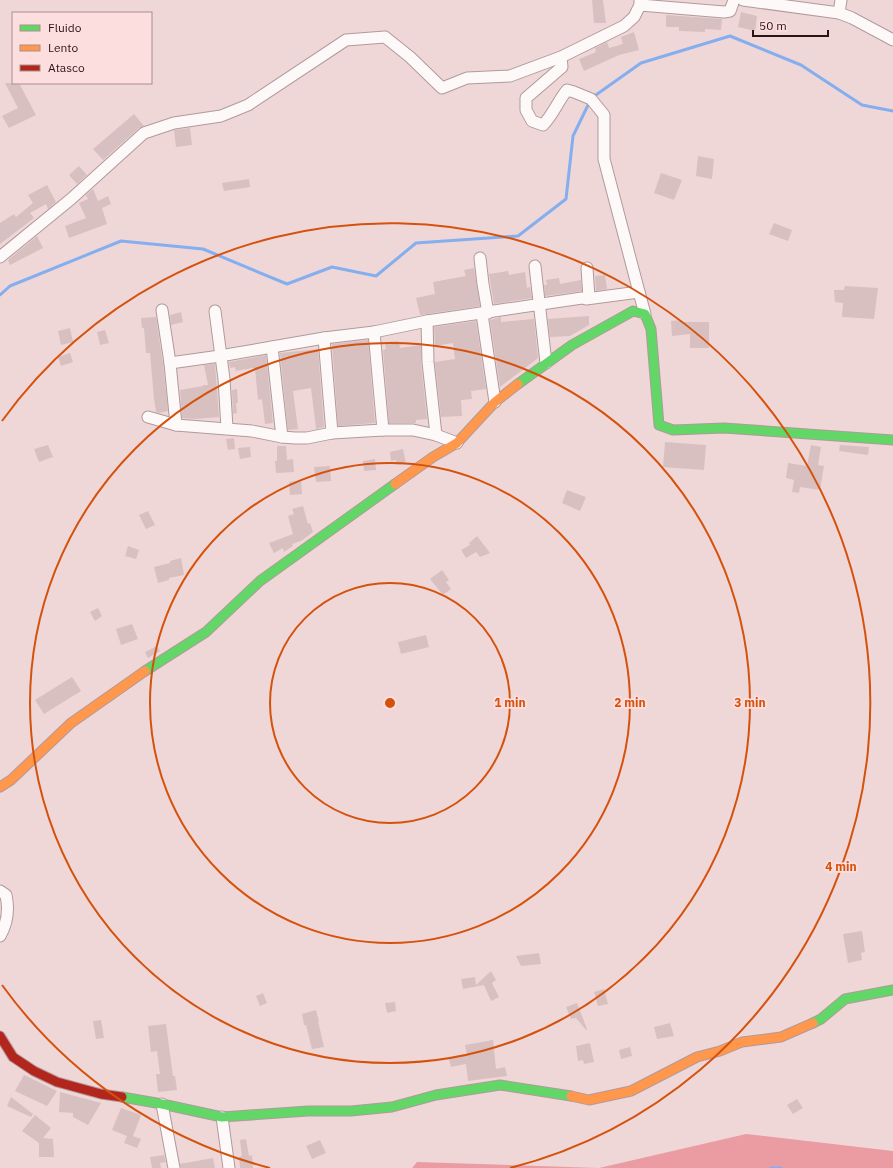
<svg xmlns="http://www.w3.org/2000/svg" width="893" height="1168" font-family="'IBM Plex Sans',sans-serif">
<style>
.forest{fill:#eb9ba2}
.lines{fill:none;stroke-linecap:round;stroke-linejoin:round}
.stream{stroke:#85aeef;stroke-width:3}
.building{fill:#d8c0c1}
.street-casing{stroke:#b19a9b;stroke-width:13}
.fast-casing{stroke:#b19a9b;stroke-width:11}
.slow-casing{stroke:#b19a9b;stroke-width:11}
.jam-casing{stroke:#b19a9b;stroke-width:11}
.street{stroke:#fdf9f9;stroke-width:11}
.fast{stroke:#63d668;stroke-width:9}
.slow{stroke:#ff974d;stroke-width:9}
.jam{stroke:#b3261e;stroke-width:9}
.ring{fill:none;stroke:#d5520d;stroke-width:2}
.centre{fill:#d5520d;stroke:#fcdedf;stroke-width:2}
.ring-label{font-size:12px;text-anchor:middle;font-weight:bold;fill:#d5520d;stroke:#fcdedf;stroke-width:3.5;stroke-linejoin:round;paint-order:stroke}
</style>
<rect width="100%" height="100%" fill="#efd7d8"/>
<!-- forest -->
<path class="forest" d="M746 1134 893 1151V1168H412L417 1162 599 1168Z"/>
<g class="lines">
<!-- stream -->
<g class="stream">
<path d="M593 97 641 63 730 36 801 65 862 105 893 111"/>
<path d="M0 295 10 286 121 241 203 249 287 284 332 267 376 276 416 243 518 236 566 199 573 136 590 101"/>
<path d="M771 1168H781"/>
</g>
</g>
<!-- building -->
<g class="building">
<path d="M592 0H603L606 23H594Z"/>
<path d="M741 12 757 16 755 31 738 27Z"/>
<path d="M666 15 722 19 721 30 705 29V32L679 31V27H666Z"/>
<path d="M634 32 639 50 619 55 584 71 579 59 596 52 595 48 607 42 609 48 623 44 621 37Z"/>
<path d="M5 83H19L36 115 9 128 2 116 18 108Z"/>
<path d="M134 114 144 126 139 128 103 160 93 149Z"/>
<path d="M190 128 192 145 176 147 174 130Z"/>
<path d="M698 156 714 159 712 179 696 176Z"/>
<path d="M79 166 87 175 77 184 69 175Z"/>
<path d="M661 173 682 180 674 200 654 193Z"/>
<path d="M249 179 250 187 224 191 222 183Z"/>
<path d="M47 185 56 202 48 209 46 204 30 213 34 218 0 244V223L14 214 16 217 33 203 28 195Z"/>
<path d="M93 189 98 201 108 196 111 204 102 208 107 224 69 238 65 226 86 218 79 203 88 199 86 195Z"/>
<path d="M774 223 792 230 788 241 769 234Z"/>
<path d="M37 236 43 248 10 265 8 260Z"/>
<path d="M474 268 480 306 420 315 416 298 435 294 433 282 466 276 464 270Z"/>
<path d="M508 271 509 275 525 272 527 288 530 287 532 298 494 304 489 274Z"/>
<path d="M605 275 607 289 596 291 595 276Z"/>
<path d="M559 278 560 284 581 280 582 291 545 296 544 285H547L546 280Z"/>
<path d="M845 286 878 288 874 319 842 317 843 303 835 302 834 290H844Z"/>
<path d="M181 312 183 322 171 325 170 315Z"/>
<path d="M589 316V325L570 336 550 337 548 319Z"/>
<path d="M156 317 163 364 168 411 159 413 156 412 154 399 150 353H146L144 328H142L141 318Z"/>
<path d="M501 317V322L534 319 538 358 500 387 490 320Z"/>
<path d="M682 320V322H709V348H690V334L672 336 671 321Z"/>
<path d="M476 321 486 389 471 391 472 399 461 400 462 416 441 417 435 362 455 359 453 343 435 346 434 327Z"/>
<path d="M70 328 73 342 61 345 58 331Z"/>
<path d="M105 330 109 343 100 345 97 332Z"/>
<path d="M368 340 375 423 338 426 332 344Z"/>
<path d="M399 341 400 348 421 345V363L427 419 416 420V423H389L383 350 386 349 385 342Z"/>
<path d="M318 349 324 427 316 429 311 388 293 391 298 429 288 430 280 353Z"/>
<path d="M70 353 73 362 61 366 58 357Z"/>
<path d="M266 355 273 423 265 424 262 399 258 400 255 369 252 368 236 371 235 367 230 368 229 362Z"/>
<path d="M215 364 219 417 195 419 182 418 180 390 203 386V385H208L204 365Z"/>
<path d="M237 389 238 403H236L237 413 233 414 232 390Z"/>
<path d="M234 438 235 449 228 450 226 439Z"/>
<path d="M665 442 706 445 704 470 663 467Z"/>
<path d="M48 445 53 457 39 462 34 449Z"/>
<path d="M811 445 821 447 818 465 824 466 820 490 800 487 799 493 792 492 794 480 786 478 788 463 807 466Z"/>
<path d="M840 445 869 447 868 455 839 451Z"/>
<path d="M277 446H286L287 460 293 459 294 472 276 473 275 461H277Z"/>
<path d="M250 447 251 457 240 459 238 448Z"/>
<path d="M403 449 406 464 397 465 396 460 391 461 390 452Z"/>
<path d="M375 459 376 470 364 471 363 461Z"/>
<path d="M330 466 331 481 316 482 314 467Z"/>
<path d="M301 480 302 494 290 495 289 482Z"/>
<path d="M567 490 586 497 580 511 562 503Z"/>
<path d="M303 506 308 524 310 523 313 532 301 541 292 544 293 546 284 552 283 548 274 553 269 543 293 534 288 516 294 514 292 509Z"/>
<path d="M148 511 155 525 146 529 139 515Z"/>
<path d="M477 536 490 553 480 557 476 552 466 558 461 550 470 545 469 543Z"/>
<path d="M128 546 139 550 136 559 125 556Z"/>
<path d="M181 558 184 575 169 578V580L158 583 154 567 170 563V561Z"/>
<path d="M442 570 449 580 446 582 451 589 443 595 430 579Z"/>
<path d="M98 608 102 616 95 621 90 612Z"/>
<path d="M132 624 138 639 121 645 116 629Z"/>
<path d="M426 635 429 647 401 654 398 642Z"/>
<path d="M157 646 160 651 148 658 145 652Z"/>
<path d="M72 677 81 691 44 714 35 700Z"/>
<path d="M862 931 865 952 861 953 862 960 848 963 843 934Z"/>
<path d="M539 953 541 964 521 966 516 956Z"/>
<path d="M491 971 496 980 492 983 499 997 491 1001 484 985 463 989 461 979 475 977 476 985Z"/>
<path d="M604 989 608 1004 598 1006 594 992Z"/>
<path d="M263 993 267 1003 260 1006 256 996Z"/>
<path d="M395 1002 396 1011 387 1013 385 1003Z"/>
<path d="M577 1003 587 1029 586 1030 576 1018 571 1019 566 1007Z"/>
<path d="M316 1010 319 1021H318L324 1047 312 1049 306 1025H304L302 1014Z"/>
<path d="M101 1020 104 1038 96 1039 93 1021Z"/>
<path d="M670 1023 674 1036 657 1039 654 1027Z"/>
<path d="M166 1024 173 1076H175L177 1090 158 1092 156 1074H160L157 1051 151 1052 148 1026Z"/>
<path d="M493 1040 496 1069 505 1067 507 1076 468 1081 466 1064 451 1067 449 1059 467 1055 465 1045Z"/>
<path d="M590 1043 594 1062 584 1064 583 1060 578 1061 576 1046Z"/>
<path d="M630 1047 632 1056 621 1059 619 1050Z"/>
<path d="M24 1075 57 1091 47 1106 15 1091Z"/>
<path d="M60 1092 101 1103 88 1125 73 1117V1113L59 1112Z"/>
<path d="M11 1097 33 1114 31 1117 7 1106Z"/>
<path d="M797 1099 803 1108 793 1114 787 1105Z"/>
<path d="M121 1108 141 1115 133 1136 141 1139 137 1148 124 1143 127 1136 112 1130Z"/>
<path d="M35 1115 51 1128 43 1138 53 1139 54 1157H39V1143L22 1131Z"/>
<path d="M246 1139 249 1156 252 1155 253 1168H240L239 1157 242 1156 240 1140Z"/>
<path d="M320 1140 326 1153 312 1159 306 1146Z"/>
<path d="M164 1155 166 1162 160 1163 161 1168H152L150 1157Z"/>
<path d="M213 1158 215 1168H181L180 1164Z"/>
</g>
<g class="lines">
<!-- street casing -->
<g class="street-casing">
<g id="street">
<path d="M743 0 839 13 852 18 893 40"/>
<path d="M640 5 724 12 730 11 734 0"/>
<path d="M839 13 841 0"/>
<path d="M561 57 562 67 526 98V110L532 121 543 125C553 115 558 101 567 90L574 92 591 99 604 115V159L639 292"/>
<path d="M0 257 71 199 144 133 174 123 221 116 248 105 346 40 385 37 410 57 442 88 467 78 510 76 561 57 624 26 634 17 640 5V0"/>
<path d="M480 258 483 284 488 313"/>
<path d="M535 266 546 363"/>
<path d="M587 268 589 298"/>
<path d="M162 310 170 363 176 425"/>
<path d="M215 311 224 379 227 428"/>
<path d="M482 314 495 402"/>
<path d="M427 321 428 362 436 435"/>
<path d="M374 332 383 430"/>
<path d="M324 338 332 433"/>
<path d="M272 347 282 437"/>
<path d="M170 363 220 356 324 338 374 332 427 321 582 298 586 299 639 292 645 314"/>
<path d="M148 417 176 425 252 431 282 437 295 438H307L332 433 383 430H413L436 435 457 443"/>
<path d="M0 891 6 895C9 909 7 924 0 936"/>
<path d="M162 1104 174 1168"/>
<path d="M222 1117 229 1168"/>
</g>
</g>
<!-- fast casing -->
<g class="fast-casing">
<g id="fast">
<path d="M518 384 572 345 633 311 645 314 651 329 659 425 673 430 724 428 893 440"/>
<path d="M145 671 206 632 260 581 395 484"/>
<path d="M813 1023 821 1019 845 999 893 990"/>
<path d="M122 1097 162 1104 222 1117 308 1111H351L392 1107 436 1095 500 1085 571 1096"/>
</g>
</g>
<!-- slow casing -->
<g class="slow-casing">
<g id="slow">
<path d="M395 484 433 457 457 443 495 402 518 384"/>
<path d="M0 787 11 780 71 723 145 671"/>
<path d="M571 1096 589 1100 631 1091 697 1057 720 1051 742 1042 781 1037 813 1023"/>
</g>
</g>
<!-- jam casing -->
<g class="jam-casing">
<path id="jam" d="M0 1036 13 1057 34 1071 57 1082 101 1094 122 1097"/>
</g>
<!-- street -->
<use href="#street" class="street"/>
<!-- fast -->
<use href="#fast" class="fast"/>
<!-- slow -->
<use href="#slow" class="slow"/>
<!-- jam -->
<use href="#jam" class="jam"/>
</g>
<!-- distance rings -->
<g class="ring">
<circle cx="390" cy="703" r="120"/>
<circle cx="390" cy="703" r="240"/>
<circle cx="390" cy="703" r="360"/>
<path d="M270 1168A480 480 0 0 1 2 985M2 421A480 480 0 1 1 510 1168"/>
</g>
<circle cx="390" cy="703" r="6" class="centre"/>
<g class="ring-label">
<text x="510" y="707">1 min</text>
<text x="630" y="707">2 min</text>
<text x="750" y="707">3 min</text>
<text x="841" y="871">4 min</text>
</g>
<!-- legend -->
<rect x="12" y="12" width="140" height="72" fill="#fcdedf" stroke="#a98d8e"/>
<rect x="20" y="25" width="20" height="6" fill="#63d668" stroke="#a98d8e"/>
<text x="48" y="32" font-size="12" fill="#2c1314">Fluido</text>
<rect x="20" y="45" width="20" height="6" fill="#ff974d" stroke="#a98d8e"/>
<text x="48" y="52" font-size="12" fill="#2c1314">Lento</text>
<rect x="20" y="65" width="20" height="6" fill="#b3261e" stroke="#a98d8e"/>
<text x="48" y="72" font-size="12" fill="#2c1314">Atasco</text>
<!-- scale -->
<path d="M753 30v6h75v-6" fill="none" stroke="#2c1314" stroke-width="2"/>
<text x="759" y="30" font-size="12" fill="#2c1314" stroke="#fcdedf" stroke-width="3" paint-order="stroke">50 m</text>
</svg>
